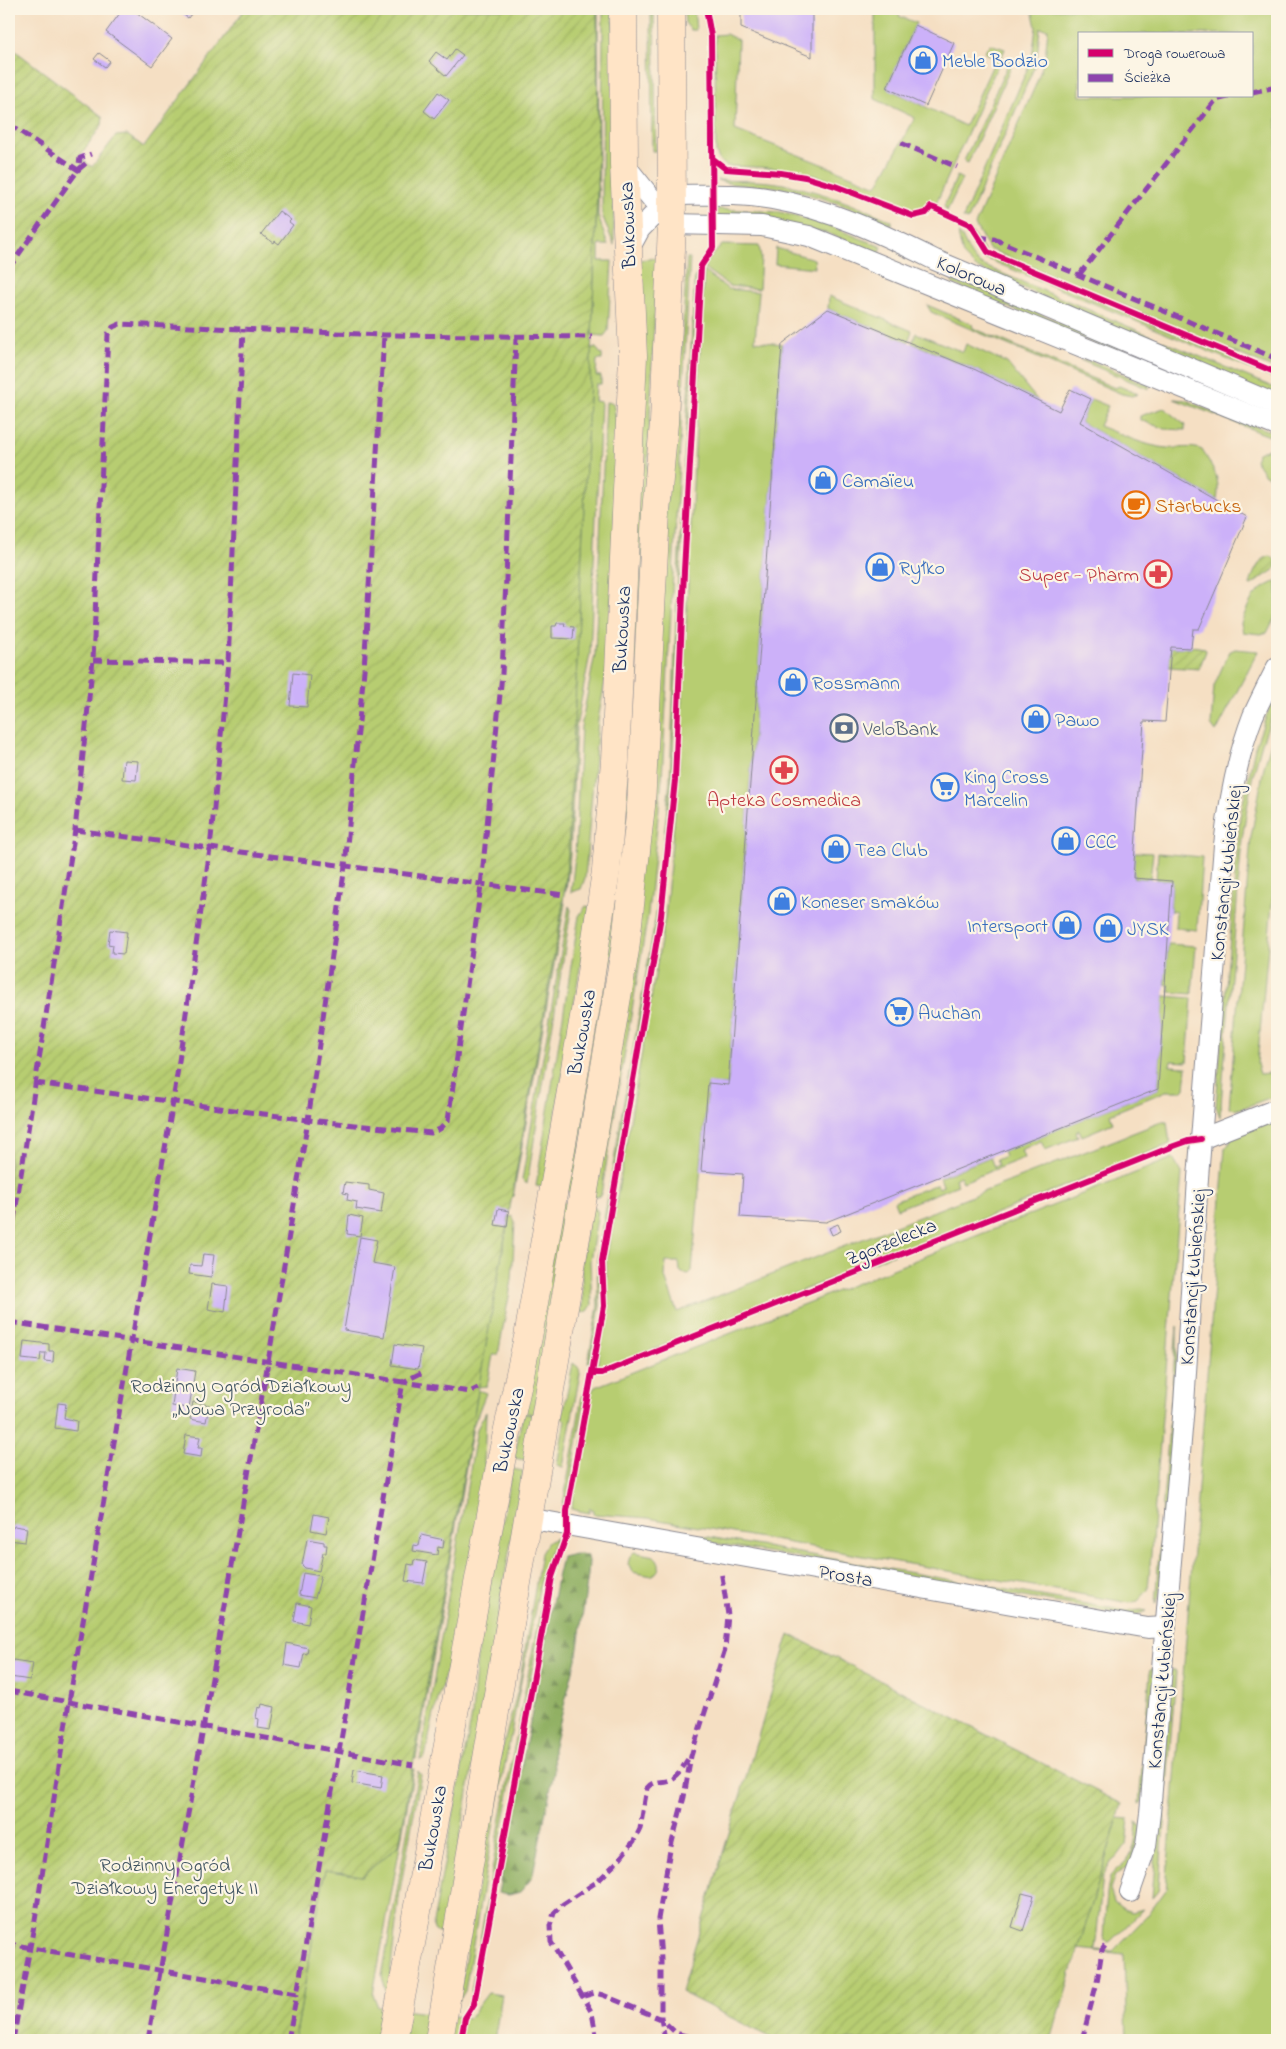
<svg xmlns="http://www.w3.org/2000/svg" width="1286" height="2049" font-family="'Indie Flower',sans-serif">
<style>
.grass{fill:#b7cd71;stroke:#697e68;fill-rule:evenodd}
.forest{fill:url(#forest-firs);stroke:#567060}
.garden{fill:url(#garden-furrows);stroke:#697e68}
.building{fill:#ccb1f9}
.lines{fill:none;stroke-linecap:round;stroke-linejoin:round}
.minor-casing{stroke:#888790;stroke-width:22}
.secondary-casing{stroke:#888790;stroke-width:29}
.minor{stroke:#fff;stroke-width:20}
.secondary{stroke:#ffe4c6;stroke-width:28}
.quiet{stroke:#8e44ad;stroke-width:5;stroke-dasharray:10 5;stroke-linecap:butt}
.cycleway-casing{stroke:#fcf5e5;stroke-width:9}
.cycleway{stroke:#d6006c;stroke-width:6}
.labels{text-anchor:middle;stroke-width:4.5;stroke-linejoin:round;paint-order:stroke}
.shop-label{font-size:20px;fill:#366cbe;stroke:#fcf5e5;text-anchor:start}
.street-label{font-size:20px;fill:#1b2f5e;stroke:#fcf5e5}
.food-label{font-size:20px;fill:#c56008;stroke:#fcf5e5;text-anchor:start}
.health-label{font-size:20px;fill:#be3a42;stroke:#fcf5e5;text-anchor:end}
.service-label{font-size:20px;fill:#4e5e75;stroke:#fcf5e5;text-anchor:start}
.park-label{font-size:20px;fill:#425663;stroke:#fcf5e5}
</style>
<defs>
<pattern id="forest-firs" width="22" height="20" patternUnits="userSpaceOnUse" patternTransform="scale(1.25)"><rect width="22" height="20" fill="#91b063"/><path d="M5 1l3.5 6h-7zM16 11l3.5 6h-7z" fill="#769055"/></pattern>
<pattern id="garden-furrows" width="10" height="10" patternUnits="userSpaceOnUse" patternTransform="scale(1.25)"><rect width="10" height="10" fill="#b7cd71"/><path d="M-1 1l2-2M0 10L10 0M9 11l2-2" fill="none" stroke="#9db064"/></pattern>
</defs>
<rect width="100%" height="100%" fill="#fcf5e5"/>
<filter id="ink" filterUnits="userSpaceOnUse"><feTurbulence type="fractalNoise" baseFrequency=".02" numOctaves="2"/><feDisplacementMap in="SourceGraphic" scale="10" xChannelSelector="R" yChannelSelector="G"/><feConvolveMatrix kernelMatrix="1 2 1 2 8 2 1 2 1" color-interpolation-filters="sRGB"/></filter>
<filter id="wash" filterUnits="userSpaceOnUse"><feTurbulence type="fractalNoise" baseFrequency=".0096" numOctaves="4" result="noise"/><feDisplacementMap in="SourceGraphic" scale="20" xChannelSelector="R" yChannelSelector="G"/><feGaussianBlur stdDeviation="1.12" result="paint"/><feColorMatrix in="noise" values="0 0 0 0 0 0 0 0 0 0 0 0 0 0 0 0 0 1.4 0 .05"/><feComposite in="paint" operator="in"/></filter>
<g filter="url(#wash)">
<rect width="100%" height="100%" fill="#f5dfc3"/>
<!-- grass -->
<g class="grass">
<path d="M597 9H598L599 142 598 216 608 245H599V261H612L608 331 604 336 592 335 598 162Z"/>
<path d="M603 9H613L614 245 602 215Z"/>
<path d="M651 9H654L656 151H652Z"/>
<path d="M684 9H694L696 30H691L685 23Z"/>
<path d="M875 9H902L899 16 916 23 887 88 965 126 996 58 984 52 990 44 1005 49 935 206 930 204C924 212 917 213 907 211 874 198 840 181 805 173 780 167 753 167 727 166L720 161 716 153 715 35 726 34 738 40 735 130 877 186 915 118 875 99Z"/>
<path d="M1032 9H1277V370L989 249 975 225 1036 84 1045 58 1048 29 1040 28 1037 58 1033 70 968 220 963 218 1032 58 1036 27ZM1080 34H1252V96H1080Z"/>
<path d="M1011 58 1010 69 968 163 964 161Z"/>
<path d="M957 176 962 179 947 211 944 206Z"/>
<path d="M717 180C739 181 762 180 783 184 821 191 857 206 892 221V225C856 210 820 195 782 188 761 184 738 188 717 180Z"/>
<path d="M717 209 780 212 830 226 882 247 879 254 827 233 716 217Z"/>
<path d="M972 233 987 255 1277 377V380L985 258C976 251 972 244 972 233Z"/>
<path d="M958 234C967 239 966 256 982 265L1277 389V398L975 267 963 255Z"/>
<path d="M722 245 759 246 761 257 759 289 729 286 704 268 707 261Z"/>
<path d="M776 248 814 259 815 268 775 264Z"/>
<path d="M657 258 638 688 622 897 573 1192 563 1191 600 979 638 260Z"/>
<path d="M687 258H690L662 778 648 914 601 1195 597 1197 592 1196 665 512 677 424Z"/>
<path d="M704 271 728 289 759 292 755 341 782 344 728 1085 708 1084 692 1271 689 1274 682 1273 680 1271 679 1262H666L665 1277 677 1312 1161 1122H1167L1170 1144 602 1370 597 1366 607 1306 606 1261 665 917 678 780Z"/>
<path d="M695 276H697L680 571 672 780 658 916 599 1260 600 1306 590 1363H588L598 1306 597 1260 656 915 670 780 678 571Z"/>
<path d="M954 278 1277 412V421L953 284 952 281Z"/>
<path d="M829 296 912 331 908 342 828 309Z"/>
<path d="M927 305 972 324 973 328 1115 388 1119 386 1138 394 1132 396 1122 394 931 312Z"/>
<path d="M916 333 963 352 966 344 1007 363 1038 401 976 370 912 343Z"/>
<path d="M591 348H596L602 355V360H597L596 376H601V384H596L595 401 601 402 590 654 576 727 570 855 566 891H565L568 855Z"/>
<path d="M1080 360 1094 362 1149 385V389Z"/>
<path d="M1091 399 1108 406 1099 426C1120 434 1144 446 1167 448 1177 449 1193 445 1202 450 1213 468 1221 478 1217 500L1080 422Z"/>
<path d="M1174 399 1186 400 1218 414 1277 433V439Z"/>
<path d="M606 402 613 403 619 435 608 665 598 720 585 878 581 889 571 892 575 856 581 727 595 654Z"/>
<path d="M1164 408 1185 425V430L1165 429 1140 420V416Z"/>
<path d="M1268 449 1277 450V474L1274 478 1265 475 1255 460 1258 453Z"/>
<path d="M1277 581V613L1267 633 1260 634 1243 632 1241 623C1250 601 1253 590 1277 581Z"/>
<path d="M1235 649 1258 651 1216 732 1211 725 1214 686 1229 652Z"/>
<path d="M1277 687V701L1262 743 1252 779 1242 839 1220 1117 1216 1106 1240 817 1255 747Z"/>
<path d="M1277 722V851L1257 1064 1260 1074 1277 1072V1095L1240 1109 1229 1108 1251 837 1264 767Z"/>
<path d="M1134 852 1153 853 1150 879 1133 878Z"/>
<path d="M1158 853 1202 857 1197 930 1175 928 1176 912 1170 911 1172 881 1156 880Z"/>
<path d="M563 903H565L513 1197H512Z"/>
<path d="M569 906 571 910 527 1184 522 1180Z"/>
<path d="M586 906 590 907 544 1187 536 1186 579 916Z"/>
<path d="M1168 944 1196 946 1192 994 1169 992V985L1165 984Z"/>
<path d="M1164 996 1192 998 1187 1062 1171 1061 1170 1066 1187 1067 1185 1089 1183 1091H1166L1110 1114 1113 1123 1082 1136 1079 1130 1076 1132 1078 1137 1045 1150 1041 1141 1021 1150 1024 1158 963 1182 960 1176 955 1179 958 1185 897 1209 894 1201 937 1184 939 1188 943 1186 940 1177 990 1157 994 1167 998 1165 996 1160 1005 1156 1003 1151 1158 1089Z"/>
<path d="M1277 1119V2040H1127L1124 1954 1078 1949 1118 1818 1129 1819 1126 1845 1117 1857 1109 1864 1103 1875 1095 1950 1113 1951 1147 1916 1166 1890 1225 1148 1230 1143 1231 1135Z"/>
<path d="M1173 1158 1182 1173 1148 1590 1138 1601 1130 1603 648 1518 593 1514V1509L589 1508V1513L571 1509 592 1391 595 1387Z"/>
<path d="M561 1202 571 1203 535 1414 521 1412Z"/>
<path d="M590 1207 595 1208 598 1212 590 1261 592 1305 588 1311 581 1313 583 1304 581 1260Z"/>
<path d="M509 1216 513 1217 515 1222 512 1280 498 1355H493L487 1386 478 1387Z"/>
<path d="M1177 1326V1392L1159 1597 1155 1604Z"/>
<path d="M573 1363 579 1368 580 1373 563 1467 557 1465 565 1420 562 1419Z"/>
<path d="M478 1390 486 1393 473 1426 416 1759H414Z"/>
<path d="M586 1392 566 1507 563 1506 582 1396Z"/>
<path d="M486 1412 484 1463 489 1464 455 1639 434 1714 425 1757 420 1760 477 1429Z"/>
<path d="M523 1414 532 1415 525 1460 514 1458Z"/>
<path d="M512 1469 523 1471 444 1932 438 1933 434 1930 433 1923 472 1715 478 1645Z"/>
<path d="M584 1517 616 1524 647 1526 1126 1611 1142 1610 1146 1611 1133 1616 583 1520Z"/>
<path d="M556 1538 542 1573 495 1816 465 1991 458 2002 499 1762 519 1686 541 1553 548 1542Z"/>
<path d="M634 1552 654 1556C662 1563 660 1571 652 1576L632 1572 628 1564 630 1556Z"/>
<path d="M555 1556 549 1574C525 1713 497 1852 473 1991L471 1993 501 1818 547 1574Z"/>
<path d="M1151 1669H1155L1142 1802 1139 1804 1150 1672Z"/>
<path d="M1171 1670H1175L1176 1672 1159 1886 1158 1891 1152 1898Z"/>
<path d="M412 1769H414L373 1994 378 2007 469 2018 488 1993 502 1995 494 2040H295L325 1870 362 1876 398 1845Z"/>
<path d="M418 1771 421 1775 400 1890 388 1992 386 1991 382 1976Z"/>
<path d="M1137 1821 1142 1828 1130 1865 1115 1875 1110 1890 1114 1902 1123 1909 1132 1912 1143 1909 1112 1941 1108 1942 1104 1940C1105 1925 1106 1889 1110 1878 1113 1870 1121 1867 1126 1861 1136 1850 1136 1835 1137 1821Z"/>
</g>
<!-- forest -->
<path class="forest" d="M575 1554 586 1555 589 1561 588 1575 577 1655 553 1749 554 1772 532 1878 520 1892 509 1895 498 1893 557 1578 562 1557Z"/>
<!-- garden -->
<g class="garden">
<path d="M245 9H597L598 162 592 335 568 855 563 903 399 1845 362 1876 325 1870 295 2040H9V46L103 117 102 125 79 157 92 167 116 136 127 135 144 147Z"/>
<path d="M1271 556 1277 562 1275 569 1250 586C1252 575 1259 557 1271 556Z"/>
<path d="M1192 646 1205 648 1206 651 1199 669 1169 667 1171 647 1191 648Z"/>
<path d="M789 1634 1122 1804 1051 2040H775L681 1992Z"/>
</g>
<g id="blocks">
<!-- building -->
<g class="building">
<path d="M123 9H132L172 39 152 66 106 32Z"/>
<path d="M176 9H195L188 18Z"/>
<path d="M741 9H812V57L741 28Z"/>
<path d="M915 25 954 43 926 106 887 88Z"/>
<path d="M455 49 463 55 446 76 429 61 436 52 447 60Z"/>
<path d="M99 53 110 61 105 67 94 59Z"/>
<path d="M438 92 449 100 434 119 424 111Z"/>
<path d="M279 211 291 220 289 222 293 225 279 244 275 241 274 243 261 234Z"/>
<path d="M828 309 976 370 1059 411 1070 389 1091 399 1080 422 1247 517 1199 629H1193L1191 648 1171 647 1165 722 1144 721 1133 878 1172 881 1158 1089 826 1222 740 1217 743 1174 701 1171 708 1083 728 1085 782 344Z"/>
<path d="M557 623H565L564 626 574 627 573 639 552 638V626H556Z"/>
<path d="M293 673 310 675 307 707 290 706Z"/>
<path d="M124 760 138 761 136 780 122 779Z"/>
<path d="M110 930 127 932 124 954 112 953 113 945 108 944Z"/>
<path d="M345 1182 369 1185V1190L384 1193 381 1213 356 1209 357 1202 347 1200 348 1194 343 1193Z"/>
<path d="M498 1209 509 1211 507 1227 495 1225Z"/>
<path d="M349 1215 363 1218 360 1236 347 1234Z"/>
<path d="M838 1224 841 1231 832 1235 829 1228Z"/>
<path d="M360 1237 377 1240 372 1263 395 1267 384 1337 344 1330Z"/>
<path d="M203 1254 214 1255 211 1277 189 1274 190 1265 201 1266Z"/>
<path d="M212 1284 228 1286 225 1312 208 1309Z"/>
<path d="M24 1341 49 1344V1351H54L53 1362 45 1361 46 1353H41L40 1361 22 1359Z"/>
<path d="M395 1344 422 1348 418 1369 392 1365Z"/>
<path d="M177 1368 195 1371 189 1408 172 1406Z"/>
<path d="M193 1402 209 1405 206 1422 190 1419Z"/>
<path d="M58 1403 66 1404 64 1418 77 1421 76 1431 55 1428Z"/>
<path d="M186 1435 200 1437 198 1448H202L201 1457 183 1454Z"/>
<path d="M314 1514 329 1517 326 1533 311 1530Z"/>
<path d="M14 1526 27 1528 25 1542 9 1540V1528H13Z"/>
<path d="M421 1535 444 1540 443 1548 438 1547 437 1555 413 1551 414 1545 419 1546Z"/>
<path d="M307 1539 324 1542V1545H327L326 1553H323L319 1571 305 1568 302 1565Z"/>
<path d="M414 1560 427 1562 423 1583 405 1581 408 1564 413 1565Z"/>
<path d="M303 1573 321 1576 315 1598 299 1595Z"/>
<path d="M297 1603 311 1606 308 1624 294 1621Z"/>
<path d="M287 1643 308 1648 307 1654 304 1653 301 1668 284 1665Z"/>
<path d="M13 1660 33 1663 30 1680 10 1677Z"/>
<path d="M262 1704 275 1707 271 1730 258 1728 259 1719 256 1718 258 1707 261 1708Z"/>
<path d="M354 1770 383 1775 381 1788 352 1783Z"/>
<path d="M1022 1893 1034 1896 1023 1931 1012 1927Z"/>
</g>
</g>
</g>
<g filter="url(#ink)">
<use href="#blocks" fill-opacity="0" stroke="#888790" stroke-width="1"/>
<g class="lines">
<!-- minor casing -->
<g class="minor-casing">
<g id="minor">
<path d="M624 164 672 224 762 226 809 236 1277 426"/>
<path d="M628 251 640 229 673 195C705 195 740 193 772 199 830 209 883 234 935 260L1277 405"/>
<path d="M1201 1139 1277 1109"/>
<path d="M527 1518 1136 1626 1148 1628 1166 1627"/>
<path d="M1130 1892 1146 1846 1150 1813 1184 1405 1198 1178 1224 845C1229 802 1237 757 1253 716 1260 700 1269 683 1277 667"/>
</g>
</g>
<!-- secondary casing -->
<g class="secondary-casing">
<g id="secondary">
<path d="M393 2040 501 1461 528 1337 587 1000 606 871 615 761 633 356 624 164 623 9"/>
<path d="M439 2040 625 950 641 806 656 512 664 423 672 224 671 9"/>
</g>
</g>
<!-- minor -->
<use href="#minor" class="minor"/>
<!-- secondary -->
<use href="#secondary" class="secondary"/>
<!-- quiet -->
<g class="quiet">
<path d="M1252 92 1277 87"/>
<path d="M9 124 78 170 80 158 91 154"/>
<path d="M901 143 957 167"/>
<path d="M978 237 994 239 1277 359"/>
<path d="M9 268 78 170 86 163"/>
<path d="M1079 275 1216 100 1232 96"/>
<path d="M93 660 228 663"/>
<path d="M75 830 564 895"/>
<path d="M35 1083 308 1120 431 1133 440 1129 448 1121 481 886 502 674 516 338"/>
<path d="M9 1251 75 830 93 660 108 334 113 327 120 324 384 335 592 337"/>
<path d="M9 1322 403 1382 297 1994 9 1944"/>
<path d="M421 1373 403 1382 470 1392 478 1388"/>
<path d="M9 1691 413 1765"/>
<path d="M584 1996 595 1993 603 1995 661 2019 676 2033 700 2040"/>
<path d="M13 2040 35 1920 69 1702 173 1102 210 849 228 663 243 329"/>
<path d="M148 2040 268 1362 308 1120 345 866 364 670 384 335"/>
<path d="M288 2040 297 1994"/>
<path d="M597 2040 592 2013 551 1942 550 1926 554 1913 563 1904 598 1881 617 1862 634 1841 640 1829 647 1788C653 1780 661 1783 669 1780 678 1776 683 1767 688 1759"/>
<path d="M665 2040 661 2019V1959L658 1919 670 1850 684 1797 691 1756 725 1649 728 1615 721 1570"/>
<path d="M1082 2040 1097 1982 1102 1950 1105 1946"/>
</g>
<!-- cycleway casing -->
<g class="cycleway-casing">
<g id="cycleway">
<path d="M713 159 726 169 781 173 805 177 835 186 913 216 926 213 931 207 934 208 971 225 988 252 1277 373"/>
<path d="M593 1373H602L1174 1146 1188 1141 1201 1139"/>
<path d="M461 2040 465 2018 474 2004 552 1577 567 1534V1511L604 1306 602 1261 661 916 675 780 684 571 701 266 713 248 711 36 706 9"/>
</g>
</g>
<!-- cycleway -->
<use href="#cycleway" class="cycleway"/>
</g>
</g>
<!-- icons -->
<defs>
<g id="shop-ring" transform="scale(1.4375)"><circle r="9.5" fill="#fcf5e5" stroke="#3f7fe0" stroke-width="1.5"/><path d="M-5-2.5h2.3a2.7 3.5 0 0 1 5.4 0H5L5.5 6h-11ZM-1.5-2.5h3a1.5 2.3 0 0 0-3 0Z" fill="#3f7fe0"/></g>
<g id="cafe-ring" transform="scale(1.4375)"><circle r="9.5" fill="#fcf5e5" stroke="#e8710a" stroke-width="1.5"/><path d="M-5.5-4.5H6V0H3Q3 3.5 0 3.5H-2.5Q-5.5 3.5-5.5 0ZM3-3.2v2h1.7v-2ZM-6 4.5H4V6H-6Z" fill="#e8710a"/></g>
<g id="pharmacy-ring" transform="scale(1.4375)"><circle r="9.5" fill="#fcf5e5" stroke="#e0444e" stroke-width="1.5"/><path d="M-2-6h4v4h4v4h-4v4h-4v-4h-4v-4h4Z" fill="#e0444e"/></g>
<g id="bank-ring" transform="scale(1.4375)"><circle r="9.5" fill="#fcf5e5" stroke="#5c6f8a" stroke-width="1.5"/><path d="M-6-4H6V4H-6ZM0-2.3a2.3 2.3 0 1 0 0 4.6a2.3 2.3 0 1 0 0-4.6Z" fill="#5c6f8a"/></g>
<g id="supermarket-ring" transform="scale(1.4375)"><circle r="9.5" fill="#fcf5e5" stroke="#3f7fe0" stroke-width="1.5"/><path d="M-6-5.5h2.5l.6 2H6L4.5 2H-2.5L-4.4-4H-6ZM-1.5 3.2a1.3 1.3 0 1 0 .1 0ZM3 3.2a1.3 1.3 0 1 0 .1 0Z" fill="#3f7fe0"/></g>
</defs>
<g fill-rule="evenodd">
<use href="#shop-ring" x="923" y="60"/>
<use href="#shop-ring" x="823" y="480"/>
<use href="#cafe-ring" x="1136" y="505"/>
<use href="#shop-ring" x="880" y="567"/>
<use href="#pharmacy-ring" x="1158" y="574"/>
<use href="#shop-ring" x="793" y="682"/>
<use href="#shop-ring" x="1036" y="719"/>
<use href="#bank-ring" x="844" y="728"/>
<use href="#pharmacy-ring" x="784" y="770"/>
<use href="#supermarket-ring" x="945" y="787"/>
<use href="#shop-ring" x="1066" y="841"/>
<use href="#shop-ring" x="836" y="849"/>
<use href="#shop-ring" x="782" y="901"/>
<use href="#shop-ring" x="1067" y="925"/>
<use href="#shop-ring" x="1108" y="928"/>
<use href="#supermarket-ring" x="899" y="1012"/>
</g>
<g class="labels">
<!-- shop labels -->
<g class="shop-label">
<text x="942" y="67">Meble Bodzio</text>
<text x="842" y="487">Camaïeu</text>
<text x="899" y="574">Ryłko</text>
<text x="812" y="689">Rossmann</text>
<text x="1055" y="726">Pawo</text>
<text x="964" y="783">King Cross<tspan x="964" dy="23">Marcelin</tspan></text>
<text x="1085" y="848">CCC</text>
<text x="855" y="856">Tea Club</text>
<text x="801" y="908">Koneser smaków</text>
<text x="1048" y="932" text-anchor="end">Intersport</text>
<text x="1127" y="935">JYSK</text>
<text x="918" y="1019">Auchan</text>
</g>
<!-- street labels -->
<g class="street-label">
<text transform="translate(627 225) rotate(-92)" y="7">Bukowska</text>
<text transform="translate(972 275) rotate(23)" y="7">Kolorowa</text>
<text transform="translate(621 629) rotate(-87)" y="7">Bukowska</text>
<text transform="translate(1225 873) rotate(-84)" y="7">Konstancji Łubieńskiej</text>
<text transform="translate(581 1032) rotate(-80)" y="7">Bukowska</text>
<text transform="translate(891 1241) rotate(-22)" y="7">Zgorzelecka</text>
<text transform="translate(1192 1277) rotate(-86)" y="7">Konstancji Łubieńskiej</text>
<text transform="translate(508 1430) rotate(-78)" y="7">Bukowska</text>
<text transform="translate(846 1575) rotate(10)" y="7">Prosta</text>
<text transform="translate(1161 1681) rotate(-85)" y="7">Konstancji Łubieńskiej</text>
<text transform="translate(432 1828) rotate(-80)" y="7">Bukowska</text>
</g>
<!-- food labels -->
<g class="food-label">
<text x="1155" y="512">Starbucks</text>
</g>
<!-- health labels -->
<g class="health-label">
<text x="1139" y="581">Super - Pharm</text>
<text x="784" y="806" text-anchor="middle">Apteka Cosmedica</text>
</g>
<!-- service labels -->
<g class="service-label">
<text x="863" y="735">VeloBank</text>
</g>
<!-- park labels -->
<g class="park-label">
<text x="241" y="1392">Rodzinny Ogród Działkowy<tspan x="241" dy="23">„Nowa Przyroda”</tspan></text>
<text x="165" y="1871">Rodzinny Ogród<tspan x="165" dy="23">Działkowy Energetyk II</tspan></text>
</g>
</g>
<!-- margin -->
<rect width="1286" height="2049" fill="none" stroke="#fcf5e5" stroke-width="30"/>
<!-- legend -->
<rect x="1078" y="32" width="175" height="65" fill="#fcf5e5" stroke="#a2a6af"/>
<rect x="1088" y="49" width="25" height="8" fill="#d6006c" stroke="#a2a6af"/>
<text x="1124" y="58" font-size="15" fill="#1b2f5e">Droga rowerowa</text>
<rect x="1088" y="74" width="25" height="8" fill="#8e44ad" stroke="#a2a6af"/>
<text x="1124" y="82" font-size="15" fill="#1b2f5e">Ścieżka</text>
</svg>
